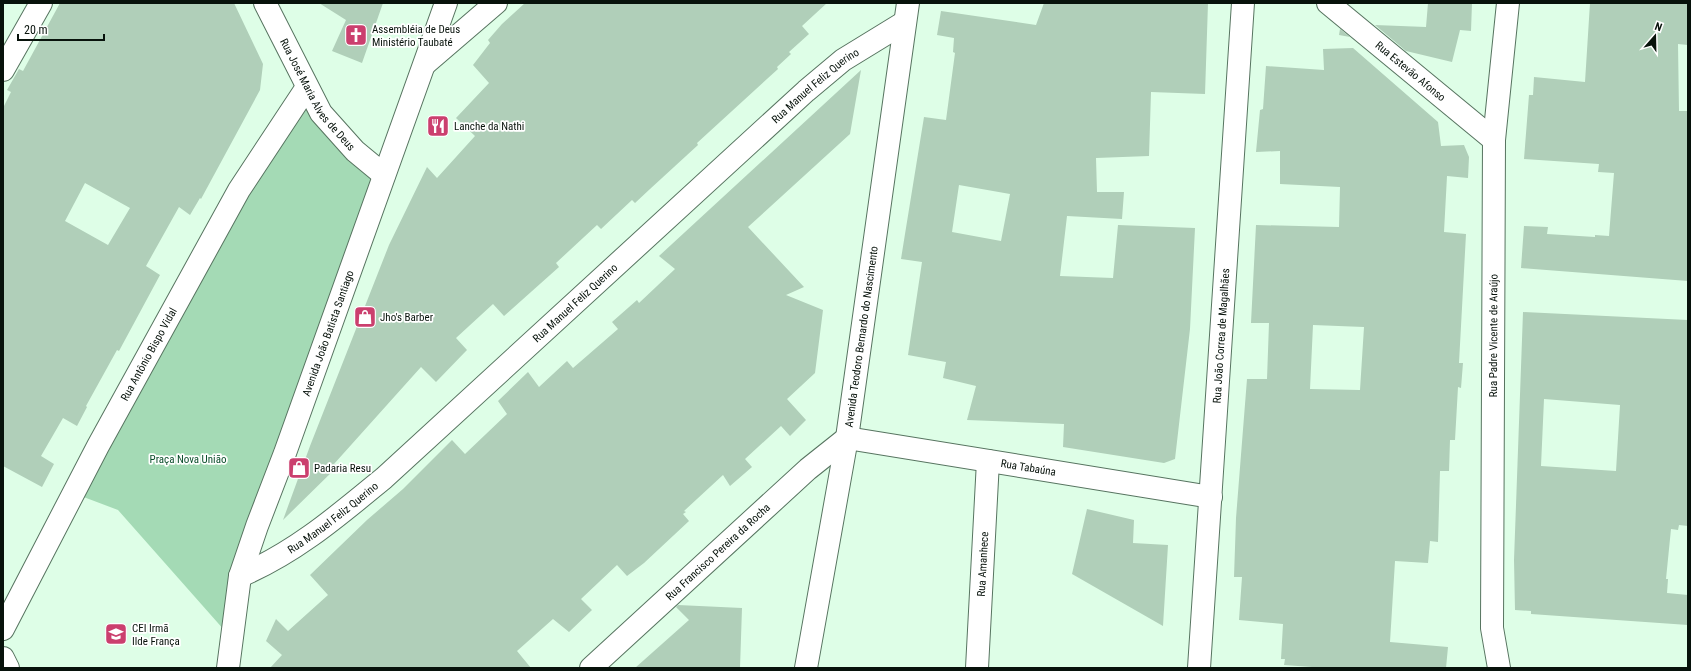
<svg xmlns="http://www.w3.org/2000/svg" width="1691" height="671" font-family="'Roboto Condensed',sans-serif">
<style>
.green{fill:#a4dab5}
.building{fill:#b0cfb9;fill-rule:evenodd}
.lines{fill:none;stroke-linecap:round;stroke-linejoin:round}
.street-casing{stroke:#577460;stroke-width:24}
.secondary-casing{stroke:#577460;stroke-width:24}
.street{stroke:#fff;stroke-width:22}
.secondary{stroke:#fff;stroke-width:22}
.labels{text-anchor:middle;stroke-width:3.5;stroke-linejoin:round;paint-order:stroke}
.poi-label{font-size:11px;fill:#07120b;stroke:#fff;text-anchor:start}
.street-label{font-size:11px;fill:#07120b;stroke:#fff}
.park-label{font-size:11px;fill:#0a4d2a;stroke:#fff}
</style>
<rect width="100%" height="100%" fill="#defee7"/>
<!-- green -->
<path class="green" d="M307 90 328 138 379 178 225 631 118 510 73 493Z"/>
<!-- building -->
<g class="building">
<path d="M60 3H234L263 64 260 90 201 199 200 198 190 215 179 207 146 266 160 275 119 351 117 350 86 406 87 407 77 426 63 418 41 456 54 464 42 487 3 466V108L11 92 7 90 19 69 23 71ZM85 183 130 208 108 245 65 221Z"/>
<path d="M319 3H383L362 63 332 51 346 20Z"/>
<path d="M525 3H827L802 26 809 34 789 52 791 54 777 67 778 69 697 143 698 145 650 189 635 203 632 200 601 229 597 225 556 263 559 267 504 316 493 304 456 338 467 350 436 382 421 367 334 464 338 466 283 520 310 446 389 245 427 167 437 178 475 136 456 118 489 83 473 65 490 43 488 40 502 24Z"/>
<path d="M1044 3H1208L1205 94 1151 92 1149 156 1096 158 1097 192H1124L1122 219 1067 216 1060 276 1113 278 1118 225 1195 228 1190 329 1175 459 1164 463 1063 447 1064 424 967 420 976 386 943 378 946 362 908 355 922 262 901 259 905 234 924 117 946 120 955 53 953 52 954 38 937 35 941 11 1036 25ZM959 185 1010 194 1001 241 952 232Z"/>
<path d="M1428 3H1472L1471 31 1460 30 1452 62 1406 51 1375 25 1426 27Z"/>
<path d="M1590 3H1688V45L1678 44 1679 111H1688V281L1521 268 1524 226 1548 227 1547 234 1595 237V235L1609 236 1614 173 1598 172 1599 164 1524 159 1529 95H1533L1534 77 1585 82Z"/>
<path d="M1340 29 1350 37 1339 35Z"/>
<path d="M1353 48 1438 122 1441 146 1464 145 1469 157 1468 178 1447 176 1444 232 1466 234 1459 363H1463L1461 388 1458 387 1455 440H1450L1449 471H1440L1438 542 1430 541 1428 563 1395 561 1390 642 1448 647 1446 668H1326L1284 665 1285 659H1281L1283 624 1239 620 1242 577H1234L1236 518 1247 379H1267L1269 323H1251L1256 225 1339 227 1340 187 1280 184V151L1256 152 1260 110 1263 109 1266 66 1324 70 1323 49ZM1313 325 1364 327 1360 390 1310 389Z"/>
<path d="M861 70 850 134 748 227 804 287 786 295 823 310 815 373 787 399 806 420 790 436 781 426 745 459 752 467 730 486 723 475 684 511 686 512 683 514 689 521 644 563 627 576 617 565 581 599 592 610 569 632 553 619 517 651 531 668H270L282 655 266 641 276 619 288 631 328 595 310 575 367 520 403 489 452 440 465 454 507 414 498 401 528 372 539 387 567 361 573 368 618 329 612 322 637 300 639 303 675 269 659 256Z"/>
<path d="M1523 312 1688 320V526L1679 525 1678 530 1671 529 1666 579H1668L1667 593 1688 595V625L1531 614V611L1515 610 1514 560ZM1544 399 1620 405 1616 471 1541 466Z"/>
<path d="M1087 509 1134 520 1133 543 1168 545 1163 626 1072 574Z"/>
<path d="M678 605 742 608 740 668H635L689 620 676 607Z"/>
</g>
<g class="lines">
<!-- street casing -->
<g class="street-casing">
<g id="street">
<path id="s1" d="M265 3 321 113 355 151 384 175"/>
<path id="s2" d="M1328 3 1494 140"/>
<path d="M425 64 496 3"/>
<path d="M3 70 41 3"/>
<path id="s3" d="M240 576C295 553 339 515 384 478L806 91 843 60 905 22"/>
<path id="s4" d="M3 629 98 446 239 190 307 87"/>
<path d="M3 658 8 668"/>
<path id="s5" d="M228 668 240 576 257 526 285 453 446 3"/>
<path id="s6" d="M591 668 808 469 847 438 1211 497"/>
<path id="s7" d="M977 668 988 461"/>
<path id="s8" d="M1199 668 1243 3"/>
<path id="s9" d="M1499 668 1492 628 1494 140 1508 3"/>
</g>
</g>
<!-- secondary casing -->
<g class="secondary-casing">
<g id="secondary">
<path id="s10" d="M806 668 847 438 908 3"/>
</g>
</g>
<!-- street -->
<use href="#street" class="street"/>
<!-- secondary -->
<use href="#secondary" class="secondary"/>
</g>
<!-- icons -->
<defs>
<g id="church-square" transform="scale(1.15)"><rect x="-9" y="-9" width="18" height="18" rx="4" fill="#cb3f6e" stroke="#fff"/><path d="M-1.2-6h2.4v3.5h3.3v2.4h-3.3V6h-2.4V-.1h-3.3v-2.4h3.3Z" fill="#fff"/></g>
<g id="restaurant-square" transform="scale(1.15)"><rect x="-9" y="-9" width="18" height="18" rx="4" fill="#cb3f6e" stroke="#fff"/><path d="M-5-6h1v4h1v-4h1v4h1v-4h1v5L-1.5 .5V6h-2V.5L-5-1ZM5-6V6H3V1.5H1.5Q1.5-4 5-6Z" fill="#fff"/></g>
<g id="shop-square" transform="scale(1.15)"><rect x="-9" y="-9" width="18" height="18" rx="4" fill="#cb3f6e" stroke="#fff"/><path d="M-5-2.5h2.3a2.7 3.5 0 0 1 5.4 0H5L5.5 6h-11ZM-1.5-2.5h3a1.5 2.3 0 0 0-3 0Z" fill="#fff"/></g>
<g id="school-square" transform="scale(1.15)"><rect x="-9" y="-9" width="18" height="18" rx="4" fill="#cb3f6e" stroke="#fff"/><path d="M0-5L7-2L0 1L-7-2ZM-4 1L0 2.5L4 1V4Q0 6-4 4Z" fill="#fff"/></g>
</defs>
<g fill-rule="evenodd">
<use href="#church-square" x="356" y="35"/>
<use href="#restaurant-square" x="438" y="126"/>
<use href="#shop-square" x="365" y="317"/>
<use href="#shop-square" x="299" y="468"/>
<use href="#school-square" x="116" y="634"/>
</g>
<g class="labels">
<!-- poi labels -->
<g class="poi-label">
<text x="372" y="33">Assembléia de Deus<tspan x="372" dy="13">Ministério Taubaté</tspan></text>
<text x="454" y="130">Lanche da Nathi</text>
<text x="380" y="321">Jho's Barber</text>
<text x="314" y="472">Padaria Resu</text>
<text x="132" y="632">CEI Irmã<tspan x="132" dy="13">Ilde França</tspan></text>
</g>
<!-- street labels -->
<g class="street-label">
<text dy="4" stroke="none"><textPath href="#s2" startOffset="107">Rua Estevão Afonso</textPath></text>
<text dy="4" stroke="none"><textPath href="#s3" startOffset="758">Rua Manuel Feliz Querino</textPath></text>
<text dy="4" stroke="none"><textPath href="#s1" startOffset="106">Rua José Maria Alves de Deus</textPath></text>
<text dy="4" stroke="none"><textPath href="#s3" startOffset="434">Rua Manuel Feliz Querino</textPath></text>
<text dy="4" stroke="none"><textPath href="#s5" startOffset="351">Avenida João Batista Santiago</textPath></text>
<text dy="4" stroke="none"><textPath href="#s9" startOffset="333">Rua Padre Vicente de Araújo</textPath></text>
<text dy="4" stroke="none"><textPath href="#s10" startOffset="336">Avenida Teodoro Bernardo do Nascimento</textPath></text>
<text dy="4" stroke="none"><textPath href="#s8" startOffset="333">Rua João Correa de Magalhães</textPath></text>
<text dy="4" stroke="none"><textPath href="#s4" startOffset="311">Rua Antônio Bispo Vidal</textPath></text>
<text dy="4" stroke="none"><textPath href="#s6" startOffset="528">Rua Tabaúna</textPath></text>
<text dy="4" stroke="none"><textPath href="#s3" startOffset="110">Rua Manuel Feliz Querino</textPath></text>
<text dy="4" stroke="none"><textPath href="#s6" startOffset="172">Rua Francisco Pereira da Rocha</textPath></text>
<text dy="4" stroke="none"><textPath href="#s7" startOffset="104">Rua Amanhece</textPath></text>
</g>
<!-- park labels -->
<g class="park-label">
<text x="188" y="463">Praça Nova União</text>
</g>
</g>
<!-- border -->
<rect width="1691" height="671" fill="none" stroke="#07120b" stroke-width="8"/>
<!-- north arrow -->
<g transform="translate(1655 36) rotate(20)" stroke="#ffffff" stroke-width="3" paint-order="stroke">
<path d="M0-3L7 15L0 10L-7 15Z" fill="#07120b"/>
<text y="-6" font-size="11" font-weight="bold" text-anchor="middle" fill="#07120b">N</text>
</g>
<!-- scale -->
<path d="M18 34v6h86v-6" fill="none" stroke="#07120b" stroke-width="2"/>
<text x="24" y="34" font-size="12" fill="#07120b" stroke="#ffffff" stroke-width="3" paint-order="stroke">20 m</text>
</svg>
